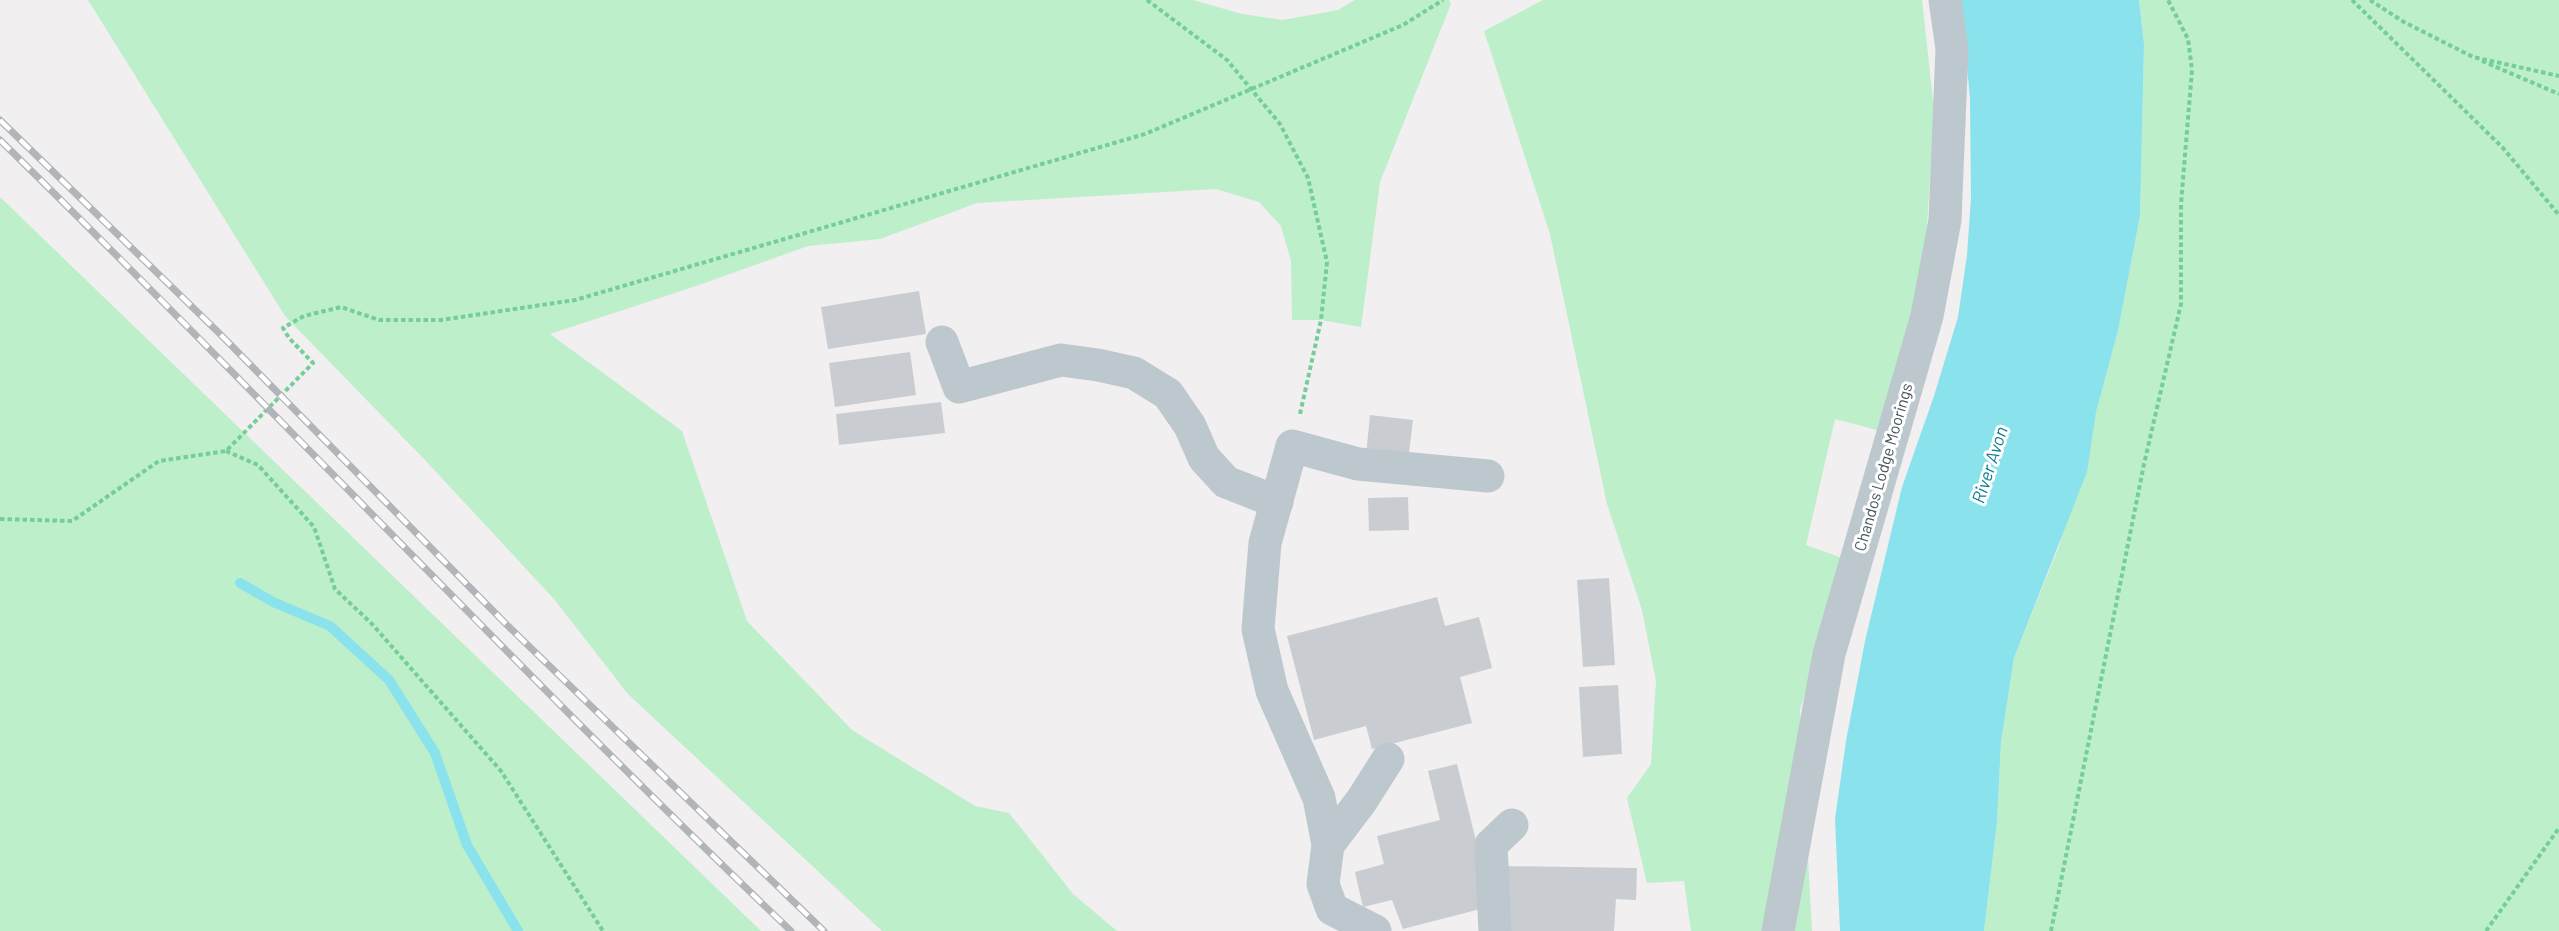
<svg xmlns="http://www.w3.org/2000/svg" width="2559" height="931" font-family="Barlow,sans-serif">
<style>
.green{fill:#bdefcb}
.water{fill:#8ae2ec}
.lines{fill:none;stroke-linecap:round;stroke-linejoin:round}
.stream{stroke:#8ae2ec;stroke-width:10}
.building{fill:#c9ccd1}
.path{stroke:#75cd98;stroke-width:4;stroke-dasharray:4.5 3;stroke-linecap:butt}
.minor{stroke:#bdc8ce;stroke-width:33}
.rail-casing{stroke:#b1b5b9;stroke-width:7}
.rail{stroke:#fff;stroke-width:4.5;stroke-dasharray:14;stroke-linecap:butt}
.labels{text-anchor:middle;stroke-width:6;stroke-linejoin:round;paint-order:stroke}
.street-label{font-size:16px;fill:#47545c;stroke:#fff}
.water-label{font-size:18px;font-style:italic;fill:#0e7e8b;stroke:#fff}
</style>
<rect width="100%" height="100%" fill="#f1efef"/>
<!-- green -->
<g class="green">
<path d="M88 0H1193L1242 14 1283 20 1338 10 1355 0H1449L1451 4 1380 182 1361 327 1321 320H1292L1291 261 1281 226 1259 202 1216 189 977 203 880 239 808 246 696 286 550 334 682 431 747 621 852 730 975 806 1009 813 1073 894 1117 931H882L628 694 554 599 425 460 285 316Z"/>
<path d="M1543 0H1922L1934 109 1924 277 1877 430 1835 419 1806 545 1845 559 1800 710 1812 931H1691L1684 881 1647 883 1627 798 1651 764 1656 681 1642 610 1607 504 1550 234 1484 31Z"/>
<path d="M2139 0H2559V931H1984L1997 822 2001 742 2014 658 2059 546 2118 331 2140 216 2144 44Z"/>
<path d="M0 197 761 931H0Z"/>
</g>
<!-- water -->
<path class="water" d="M1961 0H2139L2144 44 2140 216 2118 331 2096 412 2087 472 2014 658 2001 742 1997 822 1984 931H1840L1835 819 1846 741 1865 641 1902 487 1934 396 1958 317 1967 255 1971 198 1970 99Z"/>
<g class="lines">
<!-- stream -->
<path class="stream" d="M240 583 273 602 330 626 389 680 435 753 467 845 518 931"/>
</g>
<!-- building -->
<g class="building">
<path d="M919 291 926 334 828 349 821 307Z"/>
<path d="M910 352 916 395 835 407 829 363Z"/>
<path d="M941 402 945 433 839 445 836 414Z"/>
<path d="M1370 415 1413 420 1408 461 1366 456Z"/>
<path d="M1408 497 1409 530 1369 531 1368 498Z"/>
<path d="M1609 578 1615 665 1583 667 1577 580Z"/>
<path d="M1437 597 1445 626 1479 617 1492 668 1460 677 1472 723 1372 749 1366 726 1314 740 1287 636Z"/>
<path d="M1618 685 1622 754 1583 757 1579 687Z"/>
<path d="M1457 764 1485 877 1484 908 1403 929 1392 900 1363 907 1355 872 1384 864 1377 836 1440 820 1428 771Z"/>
<path d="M1500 866 1637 868 1636 900 1616 899 1614 931H1501Z"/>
</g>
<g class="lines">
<!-- path -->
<g class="path">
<path d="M1147 0 1227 60 1280 124 1308 178 1327 262 1321 320 1300 414"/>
<path d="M2352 0 2503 148 2559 215"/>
<path d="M2370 0 2404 22 2473 57 2559 76"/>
<path d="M2482 61 2559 94"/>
<path d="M226 451 258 465 314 527 335 589 372 624 501 771 603 931"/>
<path d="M0 519 72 521 159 461 226 451 313 363 289 338 283 328 304 316 341 307 379 320H441L575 300 1145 134 1403 25 1443 0"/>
<path d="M2051 931 2144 464 2181 304V204L2192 70 2188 39 2168 0"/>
<path d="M2486 931 2559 828"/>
</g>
<!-- minor -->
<g class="minor">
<path d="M942 342 959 387 1061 360 1098 365 1134 373 1168 394 1190 426 1204 458 1226 482 1277 502"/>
<path d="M1328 845 1362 800 1388 759"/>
<path d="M1375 931 1332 909 1323 884 1328 845 1319 798 1272 691 1258 629 1265 543 1292 446 1358 464 1488 476"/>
<path d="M1495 931 1491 845 1512 825"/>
<path d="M1778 931 1829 654 1927 316 1945 220 1952 49 1945 0"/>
</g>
<!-- rail casing -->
<g class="rail-casing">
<g id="rail">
<path d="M0 120 219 333 506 624 824 931"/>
<path d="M0 140C267 401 521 674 791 931"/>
</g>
</g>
<!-- rail -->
<use href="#rail" class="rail"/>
</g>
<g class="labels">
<!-- street labels -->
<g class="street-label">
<text transform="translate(1883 467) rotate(-74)" y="6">Chandos Lodge Moorings</text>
</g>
<!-- water labels -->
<g class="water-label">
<text transform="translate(1990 465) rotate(-72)" y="6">River Avon</text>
</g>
</g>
</svg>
